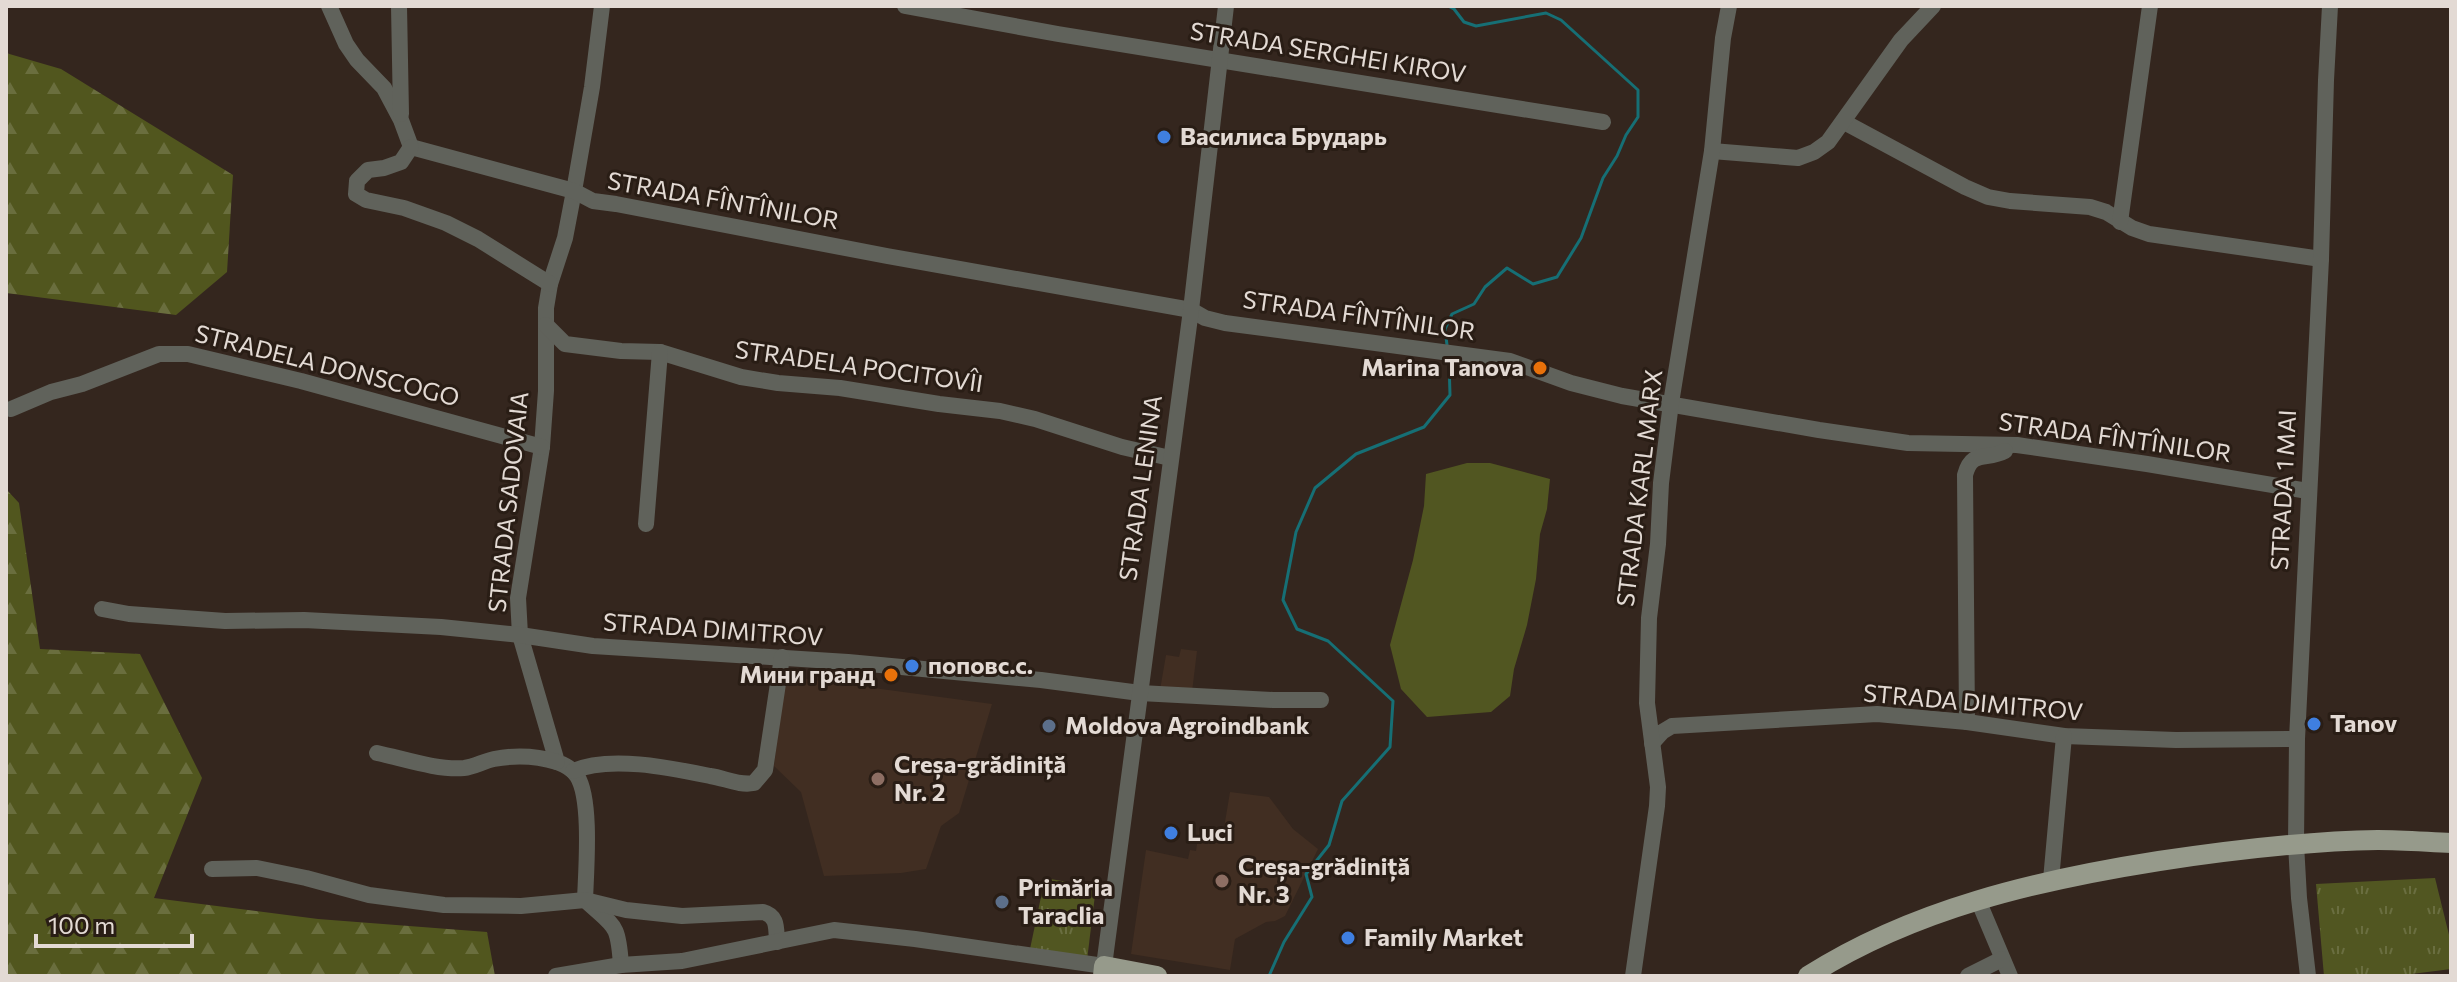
<svg xmlns="http://www.w3.org/2000/svg" width="2457" height="982" font-family="Commissioner,sans-serif">
<style>
.built{fill:#412e22}
.grass{fill:#515621}
.forest{fill:url(#forest-firs)}
.park{fill:url(#park-tufts)}
.lines{fill:none;stroke-linecap:round;stroke-linejoin:round}
.stream{stroke:#166f75;stroke-width:3}
.minor{stroke:#60625b;stroke-width:16}
.major{stroke:#969a8b;stroke-width:20}
.shop-dot{fill:#3f7fe0;stroke:#291d15;stroke-width:3}
.food-dot{fill:#e8710a;stroke:#291d15;stroke-width:3}
.service-dot{fill:#5c6f8a;stroke:#291d15;stroke-width:3}
.education-dot{fill:#8d6e63;stroke:#291d15;stroke-width:3}
.labels{text-anchor:middle;stroke-width:6;stroke-linejoin:round;paint-order:stroke}
.street-label{font-size:24px;fill:#e3dad4;stroke:#291d15}
.poi-label{font-size:24px;font-weight:bold;fill:#e3dad4;stroke:#291d15;text-anchor:start}
</style>
<defs>
<pattern id="forest-firs" width="22" height="20" patternUnits="userSpaceOnUse" patternTransform="scale(2)"><rect width="22" height="20" fill="#51561e"/><path d="M5 1l3.5 6h-7zM16 11l3.5 6h-7z" fill="#6a6e3e"/></pattern>
<pattern id="park-tufts" width="24" height="20" patternUnits="userSpaceOnUse" patternTransform="scale(2)"><rect width="24" height="20" fill="#515621"/><path d="M3 7l-1-3M5 7V3M7 7l1-3M15 17l-1-3M17 17v-4M19 17l1-3" fill="none" stroke="#6a6e40"/></pattern>
</defs>
<rect width="100%" height="100%" fill="#34261e"/>
<!-- built -->
<g class="built">
<path d="M1181 649 1197 651 1192 692 1160 690 1166 655 1179 657Z"/>
<path d="M785 676 992 704 959 813 941 826 926 869 901 873 824 876 801 792 774 766Z"/>
<path d="M1230 792 1269 797 1293 829 1318 849 1285 916 1275 921 1266 922 1235 939 1230 970 1131 954 1146 850 1188 859 1190 850 1196 851 1199 831 1223 834Z"/>
</g>
<!-- grass -->
<path class="grass" d="M1467 463H1490L1550 479 1547 509 1540 534 1536 579 1527 625 1514 669 1510 696 1491 712 1427 717 1401 689 1390 645 1413 560 1424 506 1426 474Z"/>
<!-- forest -->
<g class="forest">
<path d="M6 53 61 69 233 175 227 272 176 315 6 293Z"/>
<path d="M6 489 19 503 40 649 140 654 202 778 154 898 318 919 487 932 495 976H6Z"/>
</g>
<!-- park -->
<g class="park">
<path d="M1045 878 1096 887 1087 960 1030 949Z"/>
<path d="M2435 878 2451 943V969L2396 976H2324L2316 884Z"/>
</g>
<g class="lines">
<!-- stream -->
<g class="stream">
<path d="M1447 345 1445 329 1452 314 1474 304 1485 287 1507 268 1533 284 1557 277 1581 238 1603 178 1617 156 1626 135 1638 117V90L1561 20 1546 13 1476 26 1464 22 1454 9 1448 6"/>
<path d="M1269 976 1284 942 1312 897 1306 874 1329 845 1342 801 1390 747 1393 701 1328 641 1297 629 1283 600 1296 532 1315 488 1356 454 1424 427 1450 395 1449 361"/>
</g>
<!-- minor -->
<g class="minor">
<path d="M329 6 346 44 357 60 384 88 401 120 411 147"/>
<path d="M399 6 401 114"/>
<path d="M602 6 592 87 574 191 565 238 550 284 546 308V391L542 447 518 598 520 635 557 762C565 765 573 769 577 776 592 799 586 871 585 900 615 928 618 922 621 965"/>
<path d="M905 6 1058 34 1603 122"/>
<path d="M1844 122 1965 187 1988 197 2010 201 2090 207 2106 212 2132 228 2149 234 2321 259"/>
<path d="M411 147 574 191 593 201 616 204 887 256 1191 310 1205 318 1225 323 1510 361 1571 383 1622 396 1819 430 1908 443 2017 445 2147 464 2308 491"/>
<path d="M411 147 401 162 384 168 368 170 357 181 356 194 366 200 404 208 446 223 478 239 550 284"/>
<path d="M1712 151 1798 158 1814 152 1828 142 1901 40 1933 6"/>
<path d="M2120 222 2150 6"/>
<path d="M546 325 565 344 621 351 660 352 741 377 778 383 840 388 939 404 1000 411 1035 419 1122 447 1170 458"/>
<path d="M11 409 51 392 82 384 159 354H188L301 381 542 447"/>
<path d="M646 524 660 352"/>
<path d="M102 609 129 614 225 621 304 620 441 627 520 635 593 646 848 662 1041 680 1140 693 1273 700H1321"/>
<path d="M1967 722 1965 475C1972 449 1986 461 2005 451"/>
<path d="M1652 743 1662 732 1672 726 1877 714 1967 722 2064 736 2176 740 2297 739"/>
<path d="M377 753C405 759 436 770 464 768 474 767 484 761 494 759 515 755 537 756 557 762"/>
<path d="M573 771C610 755 671 768 710 776 725 778 739 786 754 783L765 770 782 657"/>
<path d="M212 869 257 868 306 878 369 895 444 905 521 906 585 900 626 910 682 916 763 912C778 916 776 928 777 942"/>
<path d="M2051 880 2064 736"/>
<path d="M1978 900 2010 976"/>
<path d="M556 976 621 965 682 961 834 930 915 939 1104 966 1191 310 1226 6"/>
<path d="M1633 976 1657 806 1658 787 1647 703 1649 618 1658 544 1661 483 1671 403 1712 151 1723 38 1729 6"/>
<path d="M1968 976 2002 959"/>
<path d="M2308 976 2299 898 2296 844 2297 739 2321 259 2326 80 2330 6"/>
</g>
<!-- major -->
<g class="major">
<path d="M1103 976 1104 966 1157 976"/>
<path d="M1808 976C1913 909 2038 880 2159 861 2232 850 2304 841 2378 840 2402 840 2427 842 2451 843"/>
</g>
</g>
<!-- markers -->
<g class="shop-dot">
<circle cx="1164" cy="137" r="8"/>
<circle cx="912" cy="666" r="8"/>
<circle cx="2314" cy="724" r="8"/>
<circle cx="1171" cy="833" r="8"/>
<circle cx="1348" cy="938" r="8"/>
</g>
<g class="food-dot">
<circle cx="1540" cy="368" r="8"/>
<circle cx="891" cy="675" r="8"/>
</g>
<g class="service-dot">
<circle cx="1049" cy="726" r="8"/>
<circle cx="1002" cy="902" r="8"/>
</g>
<g class="education-dot">
<circle cx="878" cy="779" r="8"/>
<circle cx="1222" cy="881" r="8"/>
</g>
<g class="labels">
<!-- street labels -->
<g class="street-label">
<text transform="translate(1328 53) rotate(9)" y="8">STRADA SERGHEI KIROV</text>
<text transform="translate(723 201) rotate(10)" y="8">STRADA FÎNTÎNILOR</text>
<text transform="translate(1359 316) rotate(8)" y="8">STRADA FÎNTÎNILOR</text>
<text transform="translate(327 366) rotate(14)" y="8">STRADELA DONSCOGO</text>
<text transform="translate(859 367) rotate(8)" y="8">STRADELA POCITOVÎI</text>
<text transform="translate(2115 438) rotate(8)" y="8">STRADA FÎNTÎNILOR</text>
<text transform="translate(1141 488) rotate(-82)" y="8">STRADA LENINA</text>
<text transform="translate(1640 488) rotate(-83)" y="8">STRADA KARL MARX</text>
<text transform="translate(2284 490) rotate(-87)" y="8">STRADA 1 MAI</text>
<text transform="translate(509 502) rotate(-84)" y="8">STRADA SADOVAIA</text>
<text transform="translate(713 630) rotate(4)" y="8">STRADA DIMITROV</text>
<text transform="translate(1973 703) rotate(5)" y="8">STRADA DIMITROV</text>
</g>
<!-- poi labels -->
<g class="poi-label">
<text x="1180" y="145">Василиса Брударь</text>
<text x="1524" y="376" text-anchor="end">Marina Tanova</text>
<text x="928" y="674">поповс.с.</text>
<text x="875" y="683" text-anchor="end">Мини гранд</text>
<text x="2330" y="732">Tanov</text>
<text x="1065" y="734">Moldova Agroindbank</text>
<text x="894" y="773">Creșa-grădiniță<tspan x="894" dy="28">Nr. 2</tspan></text>
<text x="1187" y="841">Luci</text>
<text x="1238" y="875">Creșa-grădiniță<tspan x="1238" dy="28">Nr. 3</tspan></text>
<text x="1018" y="896">Primăria<tspan x="1018" dy="28">Taraclia</tspan></text>
<text x="1364" y="946">Family Market</text>
</g>
</g>
<!-- border -->
<rect width="2457" height="982" fill="none" stroke="#e3dad4" stroke-width="16"/>
<!-- scale -->
<path d="M36 934v12h156v-12" fill="none" stroke="#e3dad4" stroke-width="4"/>
<text x="48" y="934" font-size="24" fill="#e3dad4" stroke="#291d15" stroke-width="6" paint-order="stroke">100 m</text>
</svg>
